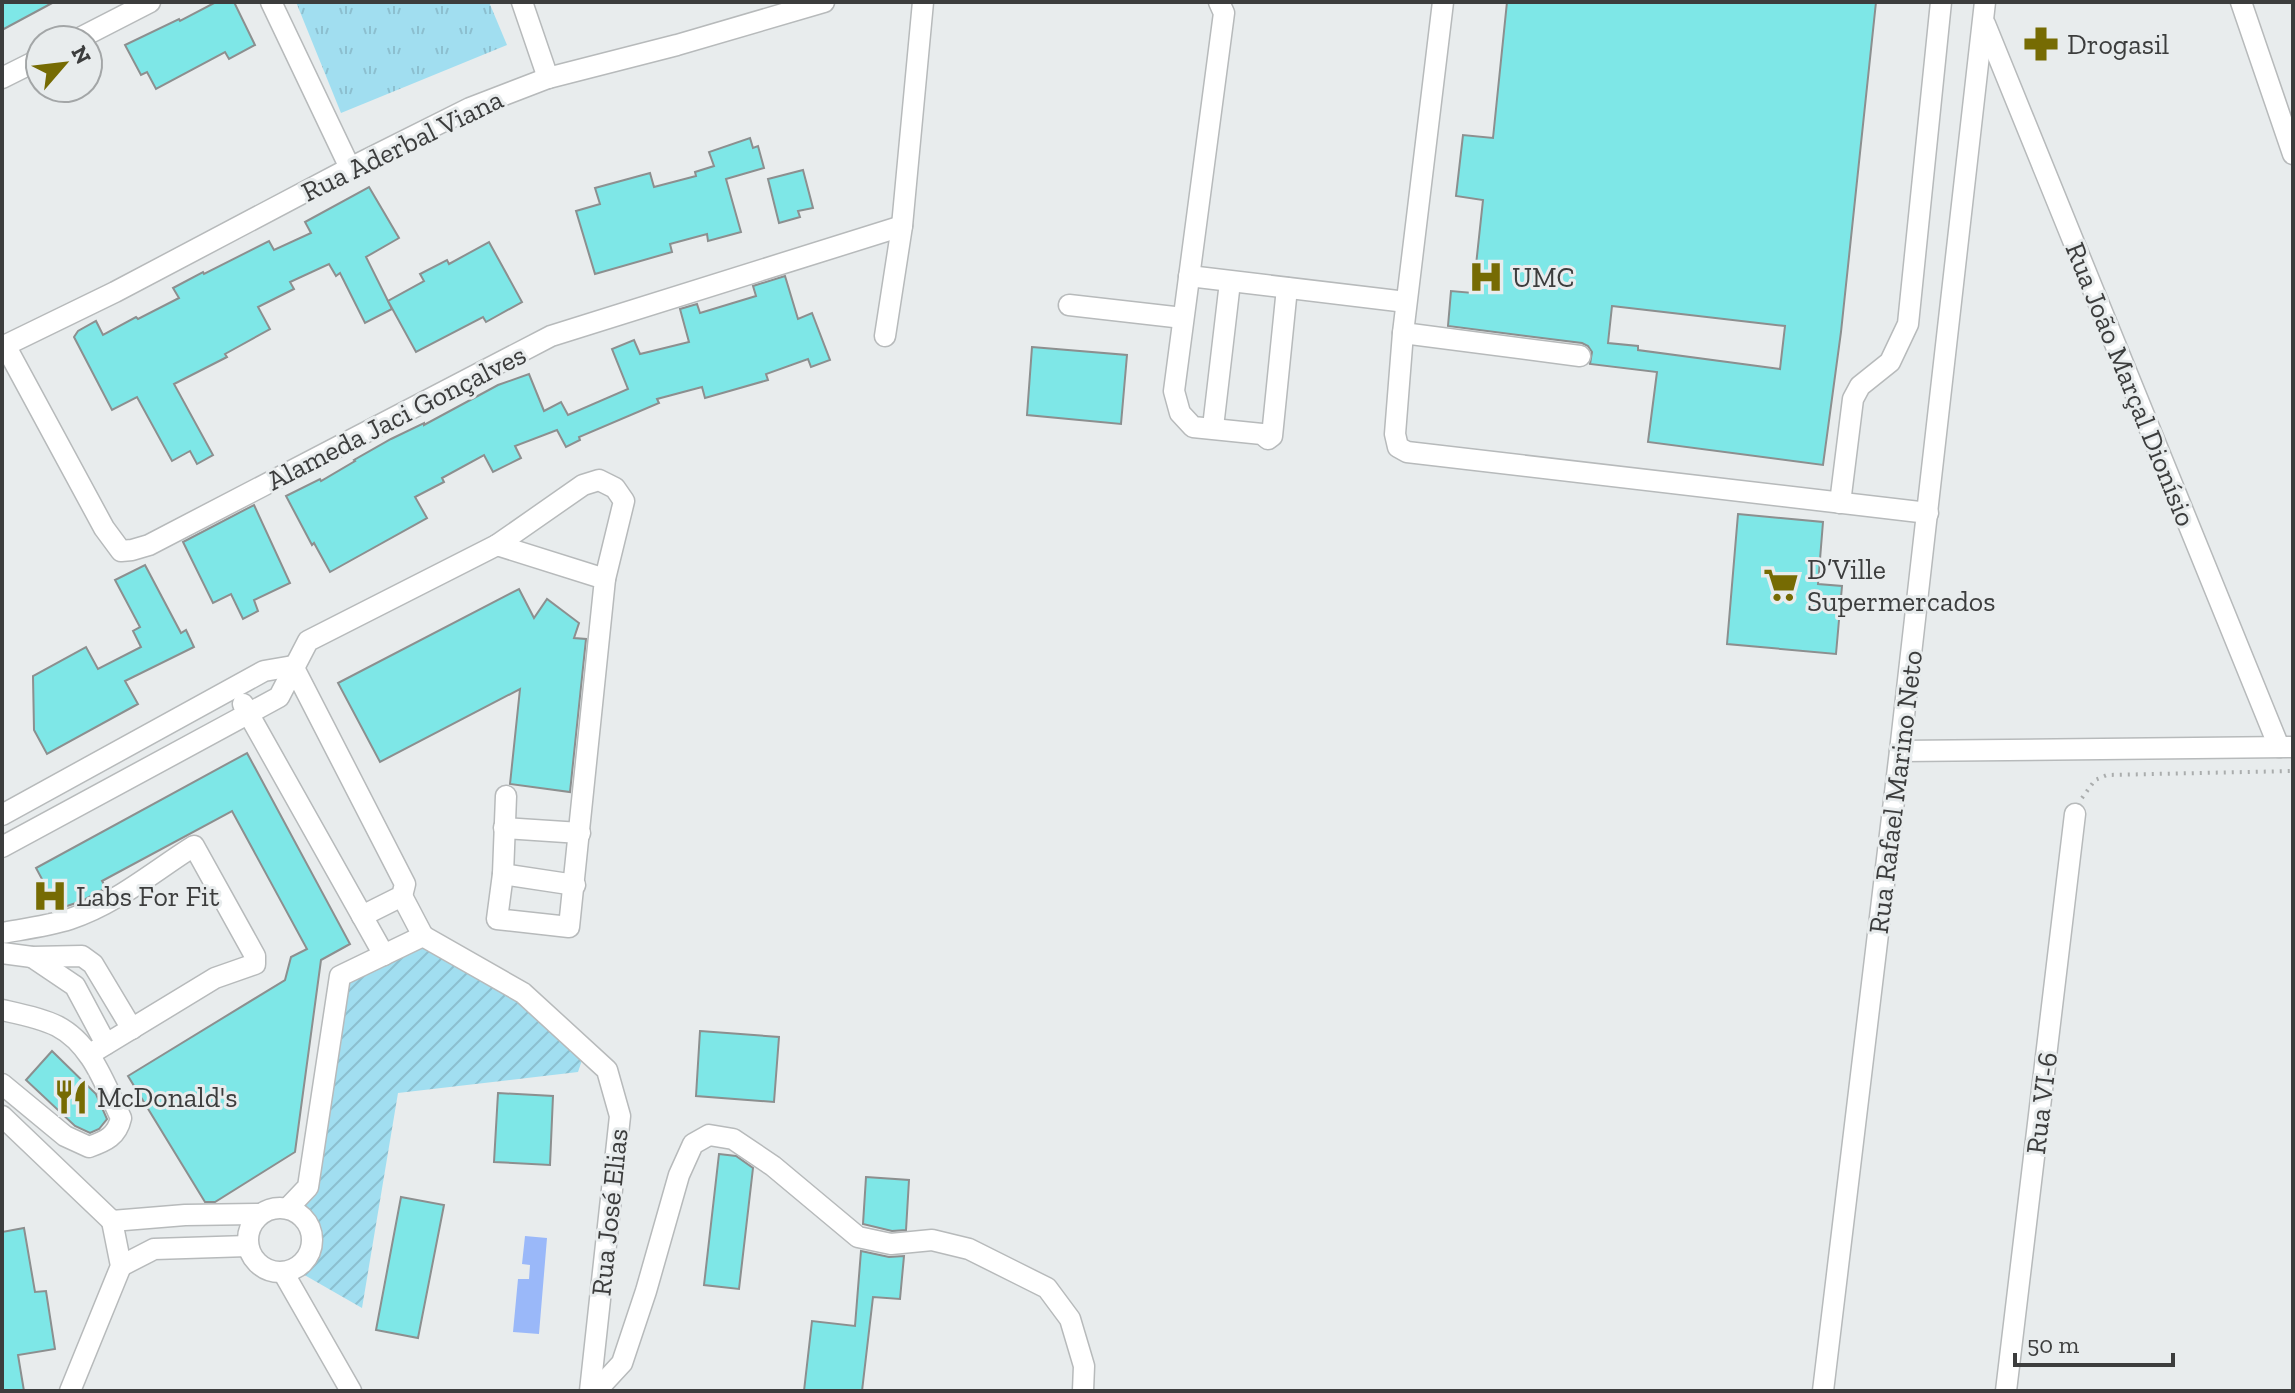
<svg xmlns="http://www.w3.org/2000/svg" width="2295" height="1393" font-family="'Zilla Slab',serif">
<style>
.park{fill:url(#park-tufts)}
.garden{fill:url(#garden-furrows)}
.water{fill:#9ab8f9}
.building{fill:#7ee7e7;stroke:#8c8f8f;stroke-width:2;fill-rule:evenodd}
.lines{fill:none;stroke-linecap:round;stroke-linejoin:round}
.minor-casing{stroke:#b7babb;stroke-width:23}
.path{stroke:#aaadad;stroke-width:4;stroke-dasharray:2 6;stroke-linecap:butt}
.minor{stroke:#fff;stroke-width:20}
.labels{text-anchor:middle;stroke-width:6;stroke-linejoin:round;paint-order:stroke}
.poi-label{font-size:28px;fill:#3c3d3d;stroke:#e8eced;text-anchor:start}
.street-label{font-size:28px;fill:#3c3d3d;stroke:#e8eced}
</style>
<defs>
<pattern id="park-tufts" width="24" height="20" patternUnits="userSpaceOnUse" patternTransform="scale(2)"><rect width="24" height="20" fill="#a1def0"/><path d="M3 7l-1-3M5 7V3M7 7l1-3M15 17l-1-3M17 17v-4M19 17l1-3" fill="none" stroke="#8cbfcf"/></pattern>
<pattern id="garden-furrows" width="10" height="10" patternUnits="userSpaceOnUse" patternTransform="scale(2)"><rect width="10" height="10" fill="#a1def0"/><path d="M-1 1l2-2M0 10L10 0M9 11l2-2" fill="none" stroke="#8cbfcf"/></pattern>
</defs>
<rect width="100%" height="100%" fill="#e8eced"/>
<!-- park -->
<path class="park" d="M296 2H489L507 45 341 113Z"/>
<!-- garden -->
<path class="garden" d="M423 936 523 993 585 1051 578 1072 398 1093 362 1308 294 1269C319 1250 317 1222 288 1208L308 1187 340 976Z"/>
<!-- water -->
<path class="water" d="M525 1236 547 1238 539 1334 513 1332 518 1279H529L530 1265 522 1264Z"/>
<!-- building -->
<g class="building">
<path d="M2 2H54L2 30Z"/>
<path d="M216 2H234L255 45 229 59 225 52 156 89 147 72 141 75 125 45 179 19 180 21Z"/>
<path d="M1507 2H1876L1841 332 1823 465 1648 442 1657 372 1590 364 1592 352 1588 346 1582 343 1448 326 1451 291 1473 293 1483 200 1456 196 1463 135 1493 138ZM1612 306 1785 326 1780 369 1638 350V346L1608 343Z"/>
<path d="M750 138 753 148 758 146 764 168 726 179 741 232 708 241 707 234 670 244 672 252 595 274 576 211 600 204 595 188 650 173 654 187 696 176 695 172 714 166 709 152Z"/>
<path d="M803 170 813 208 798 211 800 217 779 223 768 179Z"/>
<path d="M369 187 399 238 366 257 392 309 365 323 340 273 336 276 329 264 290 282 294 289 258 307 270 329 225 354 227 357 174 384 213 455 197 464 190 451 172 461 137 397 112 410 74 337 78 331 96 321 103 335 136 317 138 319 179 298 173 288 203 272 204 274 269 241 274 250 311 233 305 222Z"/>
<path d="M489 242 522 302 486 322 483 317 416 352 388 301 424 281 420 274 447 260 449 264Z"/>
<path d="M785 276 798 319 812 313 830 360 811 367 808 359 766 374 768 380 705 398 702 387 657 399 659 403 579 437 580 440 566 447 557 430 515 446 521 458 493 472 484 455 442 478 444 482 415 497 427 518 330 572 314 543 312 545 286 496 320 479 321 481 355 461 354 460 391 439 424 423V425L498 385 529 374 544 411 561 402 568 415 628 389 612 349 634 340 640 354 689 342 680 309 697 304 700 313 756 296 753 286Z"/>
<path d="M1032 347 1127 355 1121 424 1027 415Z"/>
<path d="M254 505 290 583 254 600 258 611 243 619 231 594 213 603 183 542Z"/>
<path d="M1738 514 1823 522 1818 584 1842 586 1836 654 1727 644Z"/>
<path d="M145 565 181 633 186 630 194 647 125 681 138 704 47 754 34 730 33 676 86 647 98 669 141 647 133 631 140 627 115 580Z"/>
<path d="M519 589 534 618 547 599 579 623 574 638 586 639 570 792 510 784 520 689 380 762 338 683Z"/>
<path d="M247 753 350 944 321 960 295 1152 215 1202H205L128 1076 285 980 291 957 307 949 232 811 102 881 106 888 82 901 58 909 36 868Z"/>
<path d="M700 1031 779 1037 774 1102 696 1096Z"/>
<path d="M52 1051 96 1094 107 1119 99 1129 90 1133 75 1126 26 1080Z"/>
<path d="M498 1093 553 1096 550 1165 494 1162Z"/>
<path d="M719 1154 736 1156 753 1168 739 1289 704 1285Z"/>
<path d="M866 1177 909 1180 906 1230 892 1231 863 1224Z"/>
<path d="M401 1197 444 1205 418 1338 376 1330Z"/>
<path d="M24 1228 35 1292 46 1291 55 1349 18 1355 24 1391H2V1232Z"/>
<path d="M861 1251 889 1257 904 1256 900 1299 873 1297 862 1391H804L812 1321 855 1326Z"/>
</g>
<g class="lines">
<!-- minor casing -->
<g class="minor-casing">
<g id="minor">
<path d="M271 2 350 168"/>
<path d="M522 2 548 78"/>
<path d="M1219 2 1224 13 1174 391 1180 413 1193 427 1262 434 1268 439 1272 436 1287 288"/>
<path d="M1443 2 1403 333 1395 434 1398 447 1407 452 1928 513"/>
<path d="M2241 2 2293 154"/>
<path d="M1985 24 2279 747"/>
<path d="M76 40 150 2"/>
<path d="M2 78 40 59"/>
<path d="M1189 276 1406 302"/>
<path d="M1069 305 1183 318"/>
<path d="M1403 333 1580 356"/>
<path d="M885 336 902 226 923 2"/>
<path d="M5 345 104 528 121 551 132 550 149 545 551 336 902 226"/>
<path d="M2 347 115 292 350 168 470 108 548 78 677 45 824 2"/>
<path d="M1213 427 1230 282"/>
<path d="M1840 503 1853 399 1860 386 1890 362 1908 324 1941 2"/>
<path d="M497 545 583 485 599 480 615 488 624 501 605 579"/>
<path d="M293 666 405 884 402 896 362 916"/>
<path d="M243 704 384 955"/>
<path d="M1900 751 2293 747"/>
<path d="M2 815 264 671 293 666"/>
<path d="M504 828 580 833"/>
<path d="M2 847 279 697 308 641 497 545 605 579 569 927 497 919 503 874 506 796"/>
<path d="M503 874 575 885"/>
<path d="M402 896 423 936"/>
<path d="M2 933C24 929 48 926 70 919 116 904 154 871 194 846L255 956V964L215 978 90 1054"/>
<path d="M2 953 32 957 82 956 93 964 132 1029"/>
<path d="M32 957 75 986 106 1044"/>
<path d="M2 1010C20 1014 41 1018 57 1026 92 1044 105 1085 121 1118 117 1136 106 1141 89 1147L65 1136 2 1084"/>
<path d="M2 1116 112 1221"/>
<circle cx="280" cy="1240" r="32"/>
<path d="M288 1208 308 1187 340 976 423 936 523 993 607 1070 620 1116 590 1391"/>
<path d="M112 1221 185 1215 259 1214"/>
<path d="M121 1266 154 1249 248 1246"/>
<path d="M283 1272 351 1391"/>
<path d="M70 1391 121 1266 112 1221"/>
<path d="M596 1391 622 1363 646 1291 679 1175 693 1144 709 1135 733 1139 773 1166 858 1237 891 1244 932 1240 969 1249 1047 1288 1070 1319 1084 1366 1083 1391"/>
<path d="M1823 1391 1900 751 1985 2"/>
<path d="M2006 1391 2075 814"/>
</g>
</g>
<!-- path -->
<path class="path" d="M2082 798 2095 780 2107 775 2293 771"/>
<!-- minor -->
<use href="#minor" class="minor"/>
</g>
<!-- icons -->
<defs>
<g id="pharmacy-bare" transform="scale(2.76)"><path d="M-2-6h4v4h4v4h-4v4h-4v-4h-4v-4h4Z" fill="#766b03" stroke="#e8eced" stroke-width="2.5" paint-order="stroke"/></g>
<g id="hospital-bare" transform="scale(2.76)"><path d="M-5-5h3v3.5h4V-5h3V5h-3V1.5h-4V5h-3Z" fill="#766b03" stroke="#e8eced" stroke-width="2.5" paint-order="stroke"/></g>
<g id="supermarket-bare" transform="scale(2.76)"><path d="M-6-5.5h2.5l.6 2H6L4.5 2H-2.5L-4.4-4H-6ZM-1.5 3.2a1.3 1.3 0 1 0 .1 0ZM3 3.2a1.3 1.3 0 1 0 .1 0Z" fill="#766b03" stroke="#e8eced" stroke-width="2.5" paint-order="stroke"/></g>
<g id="restaurant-bare" transform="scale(2.76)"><path d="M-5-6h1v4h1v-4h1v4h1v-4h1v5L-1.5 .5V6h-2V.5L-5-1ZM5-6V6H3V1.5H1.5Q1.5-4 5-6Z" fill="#766b03" stroke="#e8eced" stroke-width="2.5" paint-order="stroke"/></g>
</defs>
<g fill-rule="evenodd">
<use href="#pharmacy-bare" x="2041" y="44"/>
<use href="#hospital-bare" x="1486" y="277"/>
<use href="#supermarket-bare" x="1781" y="585"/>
<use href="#hospital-bare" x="50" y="896"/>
<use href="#restaurant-bare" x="71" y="1097"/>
</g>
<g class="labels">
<!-- poi labels -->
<g class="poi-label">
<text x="2067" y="54">Drogasil</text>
<text x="1512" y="287">UMC</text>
<text x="1807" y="579">D’Ville<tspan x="1807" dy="32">Supermercados</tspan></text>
<text x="76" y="906">Labs For Fit</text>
<text x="97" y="1107">McDonald's</text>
</g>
<!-- street labels -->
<g class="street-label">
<text transform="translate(402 145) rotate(-26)" y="10">Rua Aderbal Viana</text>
<text transform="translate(2131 384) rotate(68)" y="10">Rua João Marçal Dionísio</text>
<text transform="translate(396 417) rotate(-27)" y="10">Alameda Jaci Gonçalves</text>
<text transform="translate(1895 792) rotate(-83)" y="10">Rua Rafael Marino Neto</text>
<text transform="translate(2041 1103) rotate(-83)" y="10">Rua VI-6</text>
<text transform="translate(609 1212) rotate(-84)" y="10">Rua José Elias</text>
</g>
</g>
<!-- border -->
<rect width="2295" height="1393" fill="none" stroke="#3c3d3d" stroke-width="8"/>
<!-- north arrow -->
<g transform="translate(64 64) rotate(62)"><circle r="38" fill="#e8eced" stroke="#a3a6a7" stroke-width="2"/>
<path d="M0-6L14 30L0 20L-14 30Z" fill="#766b03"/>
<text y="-12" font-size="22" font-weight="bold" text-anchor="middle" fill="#3c3d3d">N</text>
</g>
<!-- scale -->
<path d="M2015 1353v12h158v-12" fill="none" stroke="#3c3d3d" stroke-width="4"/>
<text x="2027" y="1353" font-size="24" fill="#3c3d3d" stroke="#e8eced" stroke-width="6" paint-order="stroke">50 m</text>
</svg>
